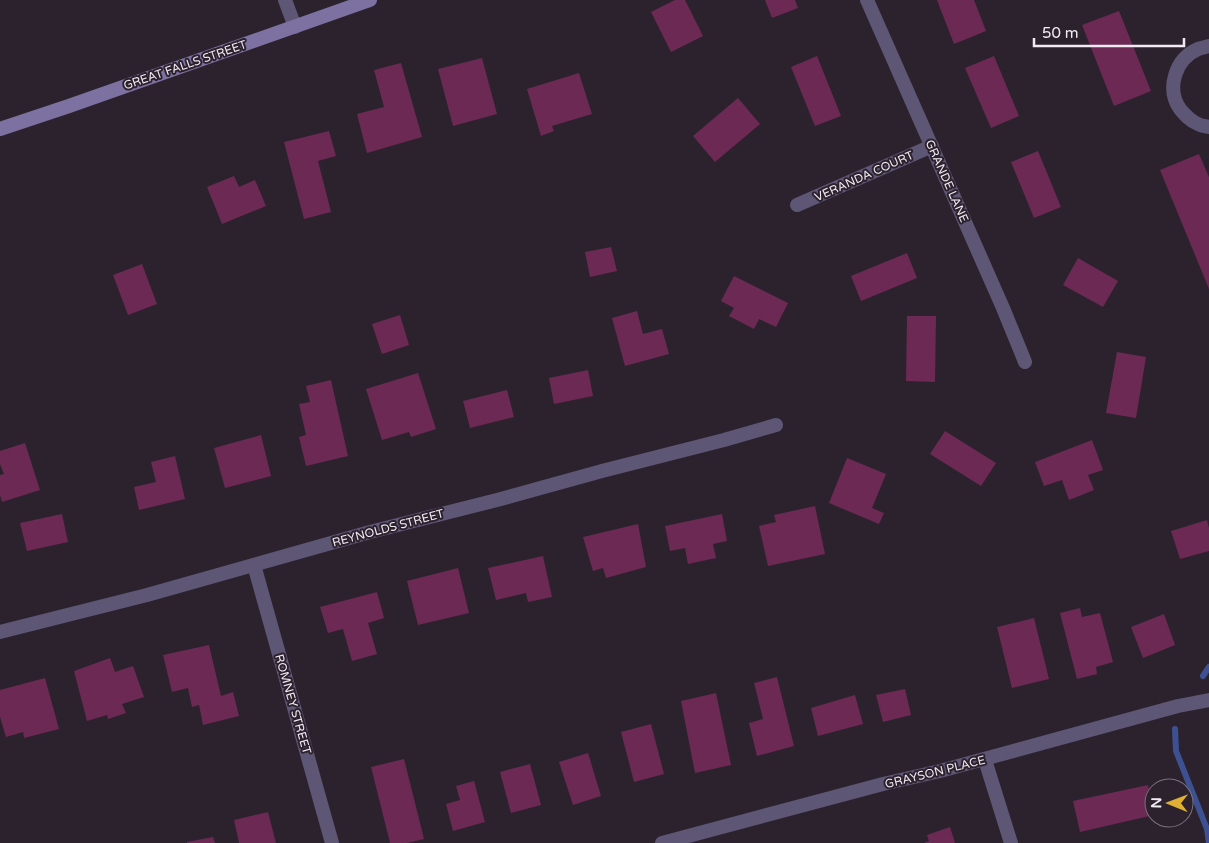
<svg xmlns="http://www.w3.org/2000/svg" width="1209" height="843" font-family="'Varela Round',sans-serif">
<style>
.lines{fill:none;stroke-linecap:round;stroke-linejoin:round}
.stream{stroke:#3d5192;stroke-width:6}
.building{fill:#6c2953}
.minor{stroke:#5d5675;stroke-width:14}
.secondary{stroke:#7c71a1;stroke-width:14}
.labels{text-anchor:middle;stroke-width:4;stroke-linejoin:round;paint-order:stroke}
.street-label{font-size:12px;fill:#f0eaf2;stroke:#2c222e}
</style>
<rect width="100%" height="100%" fill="#2c222e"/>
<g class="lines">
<!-- stream -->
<g class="stream">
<path d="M1203 676 1209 667"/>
<path d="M1175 729 1176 751 1207 829 1209 843"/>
</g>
</g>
<!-- building -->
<g class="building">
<path d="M675 0H685L703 36 671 52 651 12Z"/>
<path d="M765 0H795L798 8 772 18Z"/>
<path d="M937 0H974L986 31 954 44Z"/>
<path d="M1119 11 1151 91 1114 106 1082 25Z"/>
<path d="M817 56 841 116 815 126 791 67Z"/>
<path d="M994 56 1019 116 991 128 965 68Z"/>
<path d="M482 58 497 114 453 126 438 69Z"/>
<path d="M401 63 422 137 367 153 357 114 384 107 374 70Z"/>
<path d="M579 73 592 114 552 126 554 131 541 136 527 89Z"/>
<path d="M738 98 760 124 715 162 693 136Z"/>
<path d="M329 131 336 156 318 161 331 212 304 219 284 142Z"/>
<path d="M1038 151 1061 207 1034 218 1011 162Z"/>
<path d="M1199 154 1209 177V289L1160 170Z"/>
<path d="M234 176 239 187 255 180 266 206 222 224 207 187Z"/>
<path d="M611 247 617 271 590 277 585 252Z"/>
<path d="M907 253 917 278 861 301 851 276Z"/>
<path d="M1078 258 1118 281 1103 307 1063 285Z"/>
<path d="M142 264 157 304 128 315 113 275Z"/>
<path d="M734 276 788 303 776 327 759 319 754 329 729 316 734 308 721 301Z"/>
<path d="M637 311 643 334 662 329 669 354 625 366 612 318Z"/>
<path d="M400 315 409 345 382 354 372 324Z"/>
<path d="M907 316H936L935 382 906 381Z"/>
<path d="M1117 352 1146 357 1136 418 1106 413Z"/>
<path d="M588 370 593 396 554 404 549 378Z"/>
<path d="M418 373 436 429 411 437 409 432 382 440 366 389Z"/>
<path d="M331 380 348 456 306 466 299 437 306 435 299 404 310 402 306 386Z"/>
<path d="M507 390 514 417 470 428 463 401Z"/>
<path d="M945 431 996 463 981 486 930 454Z"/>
<path d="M261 435 271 476 225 488 214 448Z"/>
<path d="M1092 440 1103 470 1088 475 1094 490 1069 500 1062 480 1044 486 1035 462Z"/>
<path d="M25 443 40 490 2 502 0 495V475L4 474 0 464V451Z"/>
<path d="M175 456 185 499 139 510 134 487 156 482 151 462Z"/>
<path d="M847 458 886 474 872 508 884 513 879 524 829 503Z"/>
<path d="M815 506 825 554 768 566 759 526 776 522 774 515Z"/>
<path d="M62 514 68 542 27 551 20 523Z"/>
<path d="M722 514 727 541 713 544 716 558 688 564 685 548 670 551 665 526Z"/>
<path d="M1207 520 1209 528V551L1180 559 1171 531Z"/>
<path d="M638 524 646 567 606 578 603 568 593 571 583 537Z"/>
<path d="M543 556 552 597 528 602 526 593 496 600 488 568Z"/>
<path d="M458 568 469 613 418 625 407 581Z"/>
<path d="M377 592 384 618 368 623 377 654 352 661 343 629 328 633 320 607Z"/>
<path d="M1080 608 1082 617 1100 613 1113 662 1096 667 1097 674 1077 679 1060 613Z"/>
<path d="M1164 614 1175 645 1143 658 1131 627Z"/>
<path d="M1034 618 1049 679 1012 688 997 627Z"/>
<path d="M209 645 221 696 233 692 239 716 203 725 199 705 192 707 188 688 172 692 163 655Z"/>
<path d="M110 658 115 672 133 666 144 697 122 704 126 713 108 719 107 715 87 721 74 671Z"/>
<path d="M777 677 794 746 757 756 749 723 763 719 754 683Z"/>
<path d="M45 678 59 729 24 738 23 732 6 737 0 717V690Z"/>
<path d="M905 689 911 715 883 722 876 695Z"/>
<path d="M716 693 731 765 695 773 681 701Z"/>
<path d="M855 695 863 724 818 736 811 708Z"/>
<path d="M651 724 664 774 634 782 621 732Z"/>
<path d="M588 753 601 796 573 805 559 762Z"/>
<path d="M404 759 424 839 407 843H390L371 767Z"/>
<path d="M530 764 541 805 511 813 500 772Z"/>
<path d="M474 781 485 822 453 831 446 804 460 800 456 786Z"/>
<path d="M1148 785 1154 815 1080 832 1073 801Z"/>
<path d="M268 812 276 843H239L234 820Z"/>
<path d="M950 827 955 843H924L929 841 927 835Z"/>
<path d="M213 837 215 843H187V842Z"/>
</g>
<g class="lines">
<!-- minor -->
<g class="minor">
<path d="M285 0 295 27"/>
<path d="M867 0 1003 308 1025 362"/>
<path d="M1209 46C1205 47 1201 48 1198 49 1175 59 1166 89 1180 109 1185 115 1190 121 1198 124 1201 126 1205 126 1209 127"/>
<path d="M797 205 932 146"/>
<path d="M254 565 332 843"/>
<path d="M0 632 147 595 370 532 497 500 602 471 724 440 776 425"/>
<path d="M985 760 1011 843"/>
<path d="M662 843 883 784 940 771 1178 706 1209 700"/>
</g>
<!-- secondary -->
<path class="secondary" d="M0 129 69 106 370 0"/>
</g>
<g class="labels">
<!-- street labels -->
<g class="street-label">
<text transform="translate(185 65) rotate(-19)" y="4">GREAT FALLS STREET</text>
<text transform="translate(864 176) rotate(-24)" y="4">VERANDA COURT</text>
<text transform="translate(947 181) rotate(66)" y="4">GRANDE LANE</text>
<text transform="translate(388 528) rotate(-15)" y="4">REYNOLDS STREET</text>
<text transform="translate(293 704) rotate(74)" y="4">ROMNEY STREET</text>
<text transform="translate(935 772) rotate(-14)" y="4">GRAYSON PLACE</text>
</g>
</g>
<!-- north arrow -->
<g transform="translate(1169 803) rotate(271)"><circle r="24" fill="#2c222e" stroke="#7a727c"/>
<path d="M0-4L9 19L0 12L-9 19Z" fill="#e0b034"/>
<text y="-8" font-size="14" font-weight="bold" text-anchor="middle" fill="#f0eaf2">N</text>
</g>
<!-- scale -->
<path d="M1034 38v8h150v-8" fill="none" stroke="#f0eaf2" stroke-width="2.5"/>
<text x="1042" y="38" font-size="15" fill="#f0eaf2" stroke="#2c222e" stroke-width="4" paint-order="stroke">50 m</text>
</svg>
